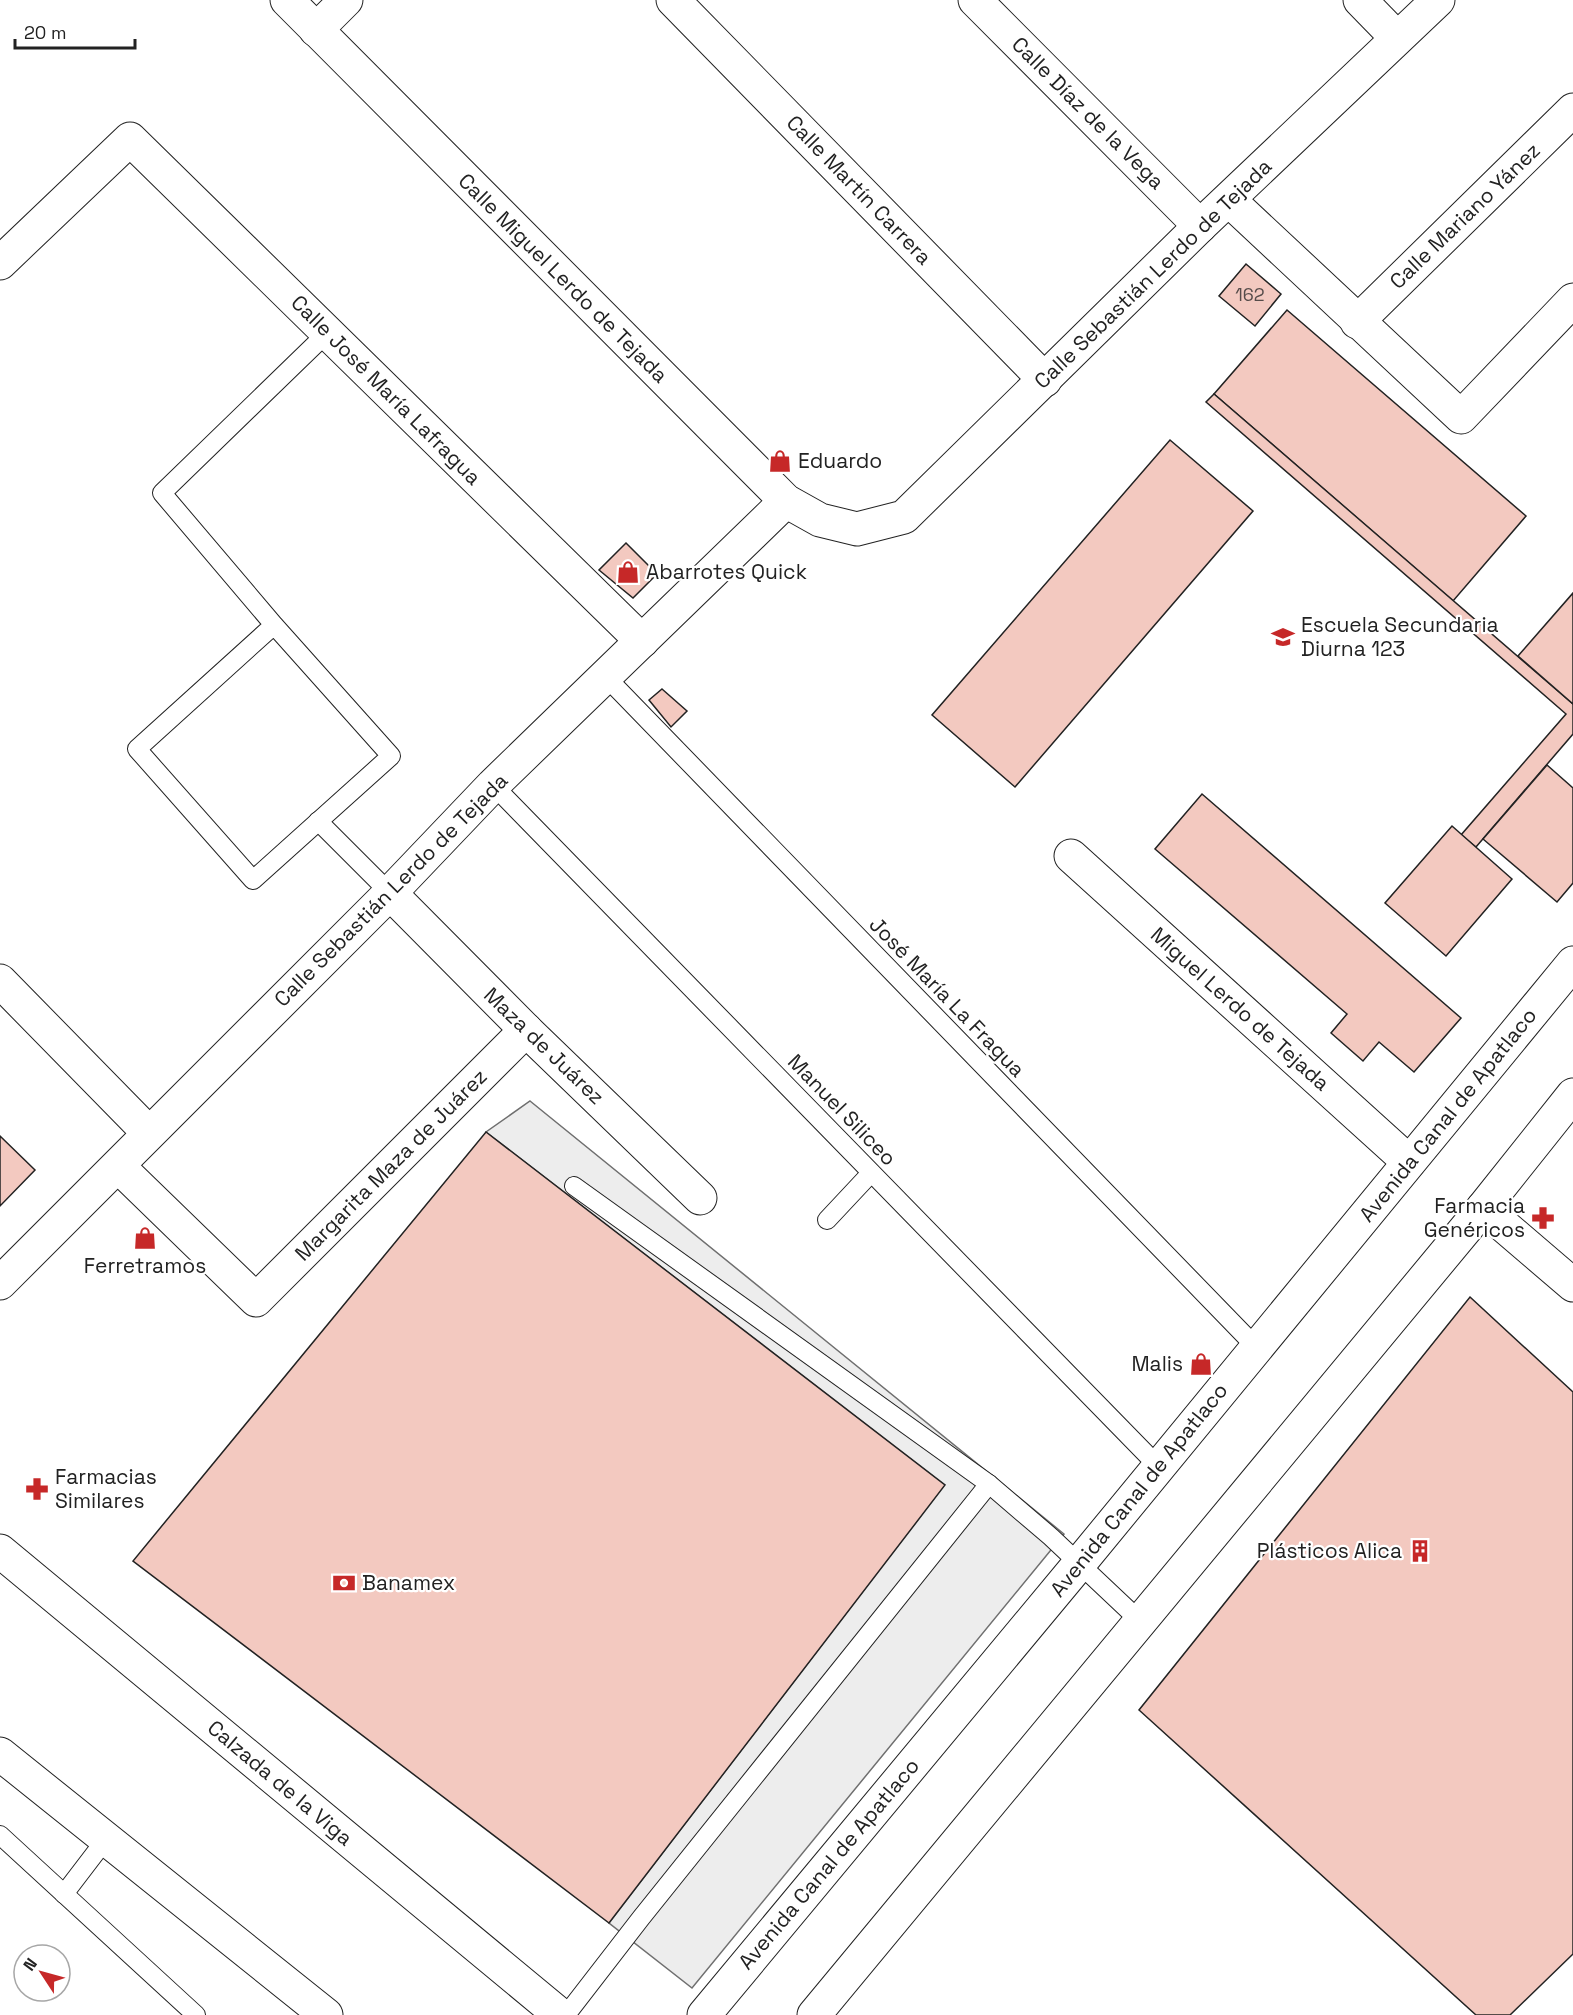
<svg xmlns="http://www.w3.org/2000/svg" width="1573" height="2015" font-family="'Space Grotesk',sans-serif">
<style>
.parking{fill:#ededed;stroke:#6f6f6f;stroke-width:1.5}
.building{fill:#f3c9c0;stroke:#222;stroke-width:1.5}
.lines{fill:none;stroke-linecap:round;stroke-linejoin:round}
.service-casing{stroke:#222;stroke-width:20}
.minor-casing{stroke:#222;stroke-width:35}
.tertiary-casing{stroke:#222;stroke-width:35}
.primary-casing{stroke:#222;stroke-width:35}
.service{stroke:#fff;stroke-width:18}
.minor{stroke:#fff;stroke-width:33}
.tertiary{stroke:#fff;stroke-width:33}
.primary{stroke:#fff;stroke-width:33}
.labels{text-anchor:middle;stroke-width:4.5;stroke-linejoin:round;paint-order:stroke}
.number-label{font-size:18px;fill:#564c4a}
.street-label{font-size:21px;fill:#222;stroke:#fff}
.poi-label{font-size:21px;fill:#222;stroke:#fff;text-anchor:start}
</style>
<rect width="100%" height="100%" fill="#fff"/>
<!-- parking -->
<path class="parking" d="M530 1101 1064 1534 692 1988 609 1923 944 1485 486 1132Z"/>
<!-- building -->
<g class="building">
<path d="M1246 264 1281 294 1255 326 1219 296Z"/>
<path d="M1287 310 1526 516 1453 601 1214 394Z"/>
<path d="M1214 394 1573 704V734L1476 847 1461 835 1566 714 1206 402Z"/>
<path d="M1170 440 1253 511 1015 787 932 715Z"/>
<path d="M626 543 657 574 633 598 599 570Z"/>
<path d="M1573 593V704L1518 656Z"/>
<path d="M662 689 687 711 671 727 649 700Z"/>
<path d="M1547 765 1573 788V883L1557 902 1483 839Z"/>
<path d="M1202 794 1461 1018 1414 1072 1379 1042 1363 1061 1331 1033 1347 1014 1155 849Z"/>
<path d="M1452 826 1512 879 1446 956 1385 903Z"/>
<path d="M486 1132 945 1485 609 1923 133 1561Z"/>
<path d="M0 1136 35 1170 0 1206Z"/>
<path d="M1470 1297 1573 1392V1954L1510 2015H1476L1139 1710Z"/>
</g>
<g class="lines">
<!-- service casing -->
<g class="service-casing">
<g id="service">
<path d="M274 625 137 749 253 880 391 756 274 625 162 493 328 332"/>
<path d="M606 677 1256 1347"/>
<path d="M493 785 1158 1466"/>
<path d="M318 821 390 893"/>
<path d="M574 1186 989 1484 1051 1537 1140 1621"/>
<path d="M827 1220 871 1173"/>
<path d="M0 1835 196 2015"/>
<path d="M64 1894 106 1839"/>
<path d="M566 2015 641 1918 989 1484"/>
</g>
</g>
<!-- minor casing -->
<g class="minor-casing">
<g id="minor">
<path d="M287 0 786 501 820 520 857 529 904 517 1200 226 1438 0"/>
<path d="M673 0 1045 380"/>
<path d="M975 0 1200 226"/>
<path d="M1360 0 1397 38"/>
<path d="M316 30 346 0"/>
<path d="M1229 200 1461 417 1573 300"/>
<path d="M0 263 130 139 642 641"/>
<path d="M1357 322 1573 110"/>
<path d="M1071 856 1409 1162"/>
<path d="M390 893 526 1030 700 1198"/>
<path d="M0 981 149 1133"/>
<path d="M118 1166 256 1300 526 1030"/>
<path d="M1483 1208 1573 1285"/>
<path d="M0 1283 390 893 493 785 786 501"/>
</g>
</g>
<!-- tertiary casing -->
<g class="tertiary-casing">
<g id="tertiary">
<path d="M704 2015 1079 1564 1573 963"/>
<path d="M814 2015 1483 1208 1573 1095"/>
</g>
</g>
<!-- primary casing -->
<g class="primary-casing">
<g id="primary">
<path d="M0 1551 560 2015"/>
<path d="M0 1754 326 2015"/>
</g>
</g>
<!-- service -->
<use href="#service" class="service"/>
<!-- minor -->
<use href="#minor" class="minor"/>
<!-- tertiary -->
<use href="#tertiary" class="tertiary"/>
<!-- primary -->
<use href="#primary" class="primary"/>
</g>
<!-- icons -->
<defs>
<g id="shop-bare" transform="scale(1.8)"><path d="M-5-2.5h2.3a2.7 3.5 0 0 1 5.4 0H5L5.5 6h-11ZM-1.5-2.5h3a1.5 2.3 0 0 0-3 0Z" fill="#c62828" stroke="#fff" stroke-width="2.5" paint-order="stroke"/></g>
<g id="school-bare" transform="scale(1.8)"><path d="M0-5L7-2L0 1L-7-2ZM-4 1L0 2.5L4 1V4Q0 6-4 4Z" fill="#c62828" stroke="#fff" stroke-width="2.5" paint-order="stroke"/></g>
<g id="pharmacy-bare" transform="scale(1.8)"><path d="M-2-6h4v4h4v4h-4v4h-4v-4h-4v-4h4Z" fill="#c62828" stroke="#fff" stroke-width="2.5" paint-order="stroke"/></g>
<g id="building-bare" transform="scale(1.8)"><path d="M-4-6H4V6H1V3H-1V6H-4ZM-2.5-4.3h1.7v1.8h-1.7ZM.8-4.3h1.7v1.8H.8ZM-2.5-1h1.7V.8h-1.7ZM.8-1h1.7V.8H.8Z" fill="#c62828" stroke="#fff" stroke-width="2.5" paint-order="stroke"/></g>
<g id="bank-bare" transform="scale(1.8)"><path d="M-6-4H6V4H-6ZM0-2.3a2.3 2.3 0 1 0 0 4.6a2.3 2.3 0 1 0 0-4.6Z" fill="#c62828" stroke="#fff" stroke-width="2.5" paint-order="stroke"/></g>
</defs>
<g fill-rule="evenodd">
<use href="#shop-bare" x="780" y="461"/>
<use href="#shop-bare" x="628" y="572"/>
<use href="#school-bare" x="1283" y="637"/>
<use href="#pharmacy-bare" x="1543" y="1218"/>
<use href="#shop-bare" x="145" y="1238"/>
<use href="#shop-bare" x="1201" y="1364"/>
<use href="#pharmacy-bare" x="37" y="1489"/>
<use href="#building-bare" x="1420" y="1551"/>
<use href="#bank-bare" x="344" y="1583"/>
</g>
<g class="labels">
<!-- number labels -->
<g class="number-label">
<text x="1250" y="301">162</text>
</g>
<!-- street labels -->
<g class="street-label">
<text transform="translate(1088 113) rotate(45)" y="7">Calle Díaz de la Vega</text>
<text transform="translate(859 190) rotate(46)" y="7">Calle Martín Carrera</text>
<text transform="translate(1465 216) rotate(-44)" y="7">Calle Mariano Yánez</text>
<text transform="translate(1153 274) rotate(-44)" y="7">Calle Sebastián Lerdo de Tejada</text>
<text transform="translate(563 278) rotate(45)" y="7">Calle Miguel Lerdo de Tejada</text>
<text transform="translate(386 390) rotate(45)" y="7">Calle José María Lafragua</text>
<text transform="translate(391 890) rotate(-45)" y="7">Calle Sebastián Lerdo de Tejada</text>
<text transform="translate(947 997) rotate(46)" y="7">José María La Fragua</text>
<text transform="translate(1240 1009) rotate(42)" y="7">Miguel Lerdo de Tejada</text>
<text transform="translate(544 1046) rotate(44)" y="7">Maza de Juárez</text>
<text transform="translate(842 1110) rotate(46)" y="7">Manuel Siliceo</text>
<text transform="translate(1448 1115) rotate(-51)" y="7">Avenida Canal de Apatlaco</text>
<text transform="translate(391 1165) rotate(-45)" y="7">Margarita Maza de Juárez</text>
<text transform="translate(1139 1490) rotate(-51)" y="7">Avenida Canal de Apatlaco</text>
<text transform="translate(280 1783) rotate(40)" y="7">Calzada de la Viga</text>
<text transform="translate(829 1864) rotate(-50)" y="7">Avenida Canal de Apatlaco</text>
</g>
<!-- poi labels -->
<g class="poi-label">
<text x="798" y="468">Eduardo</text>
<text x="646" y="579">Abarrotes Quick</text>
<text x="1301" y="632">Escuela Secundaria<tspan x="1301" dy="24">Diurna 123</tspan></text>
<text x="1525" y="1213" text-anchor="end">Farmacia<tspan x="1525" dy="24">Genéricos</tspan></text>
<text x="145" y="1273" text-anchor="middle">Ferretramos</text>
<text x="1183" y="1371" text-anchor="end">Malis</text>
<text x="55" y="1484">Farmacias<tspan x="55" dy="24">Similares</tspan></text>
<text x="1402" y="1558" text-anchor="end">Plásticos Alica</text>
<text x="362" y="1590">Banamex</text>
</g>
</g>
<!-- north arrow -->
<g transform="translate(42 1973) rotate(306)"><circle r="28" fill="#ffffff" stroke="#a7a7a7" stroke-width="1.5"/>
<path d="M0-4.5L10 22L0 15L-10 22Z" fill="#c62828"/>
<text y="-9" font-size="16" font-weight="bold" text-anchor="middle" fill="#222222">N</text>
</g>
<!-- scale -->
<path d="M15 39v9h120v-9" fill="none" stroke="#222222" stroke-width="3"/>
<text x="24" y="39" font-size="18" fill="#222222" stroke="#ffffff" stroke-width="4.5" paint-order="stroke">20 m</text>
</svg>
